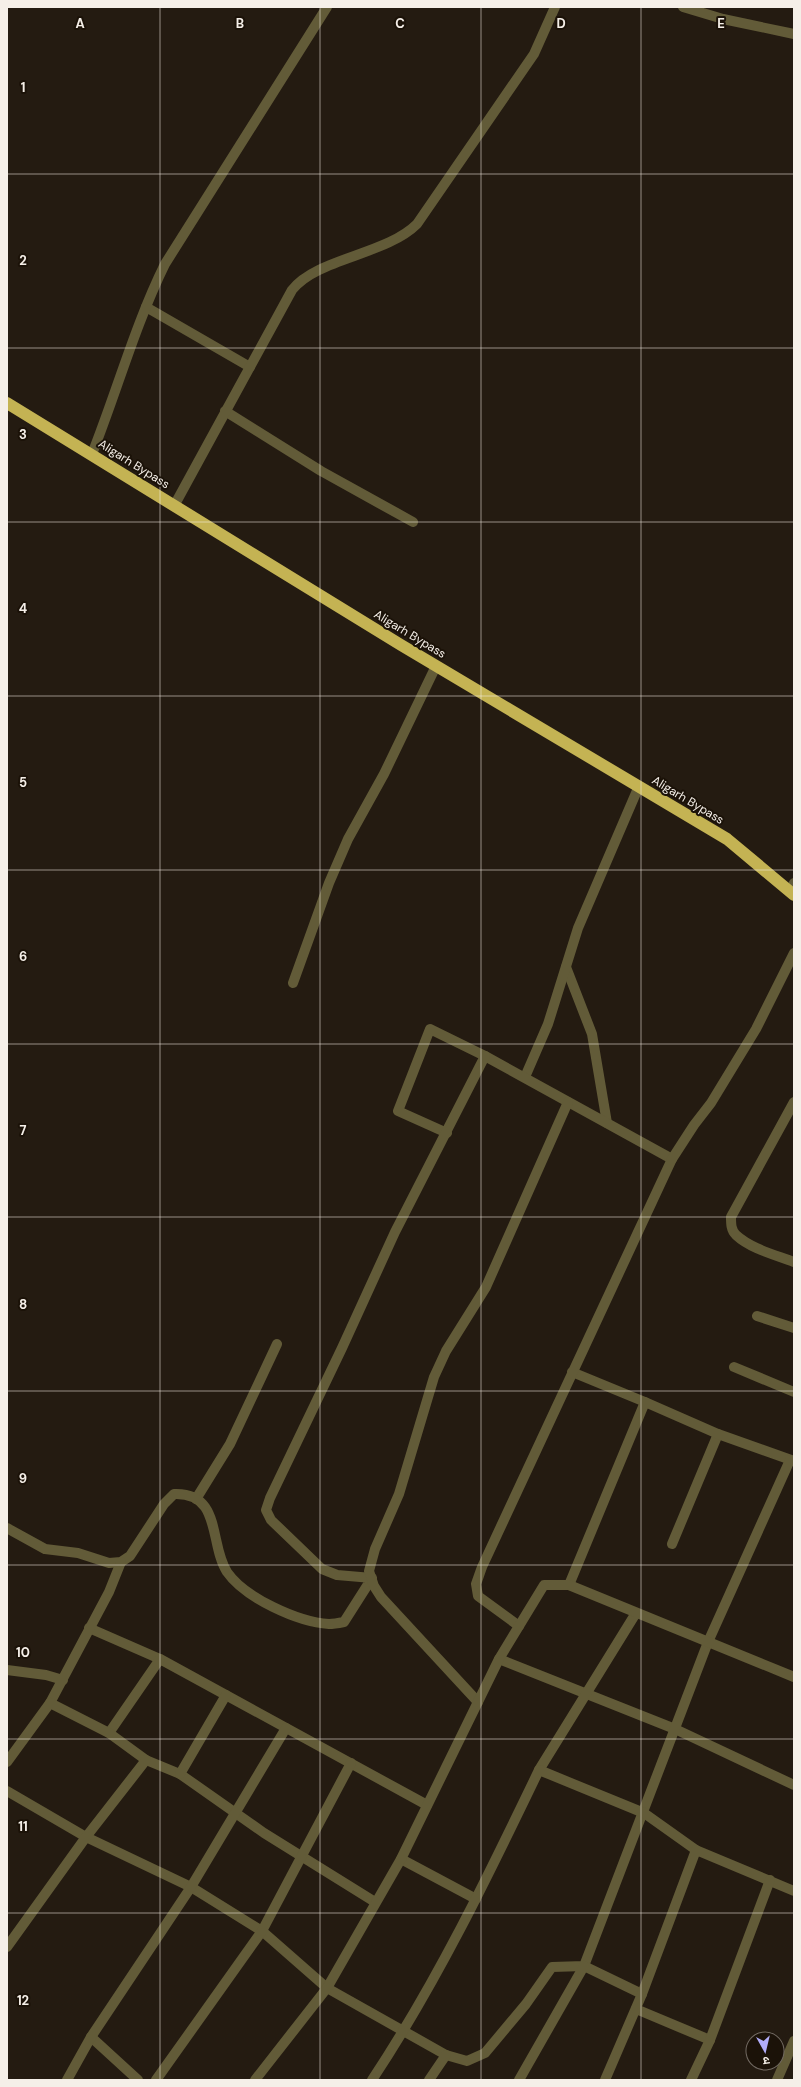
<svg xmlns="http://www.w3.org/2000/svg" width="801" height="2087" font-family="'DM Sans','Noto Sans Devanagari',sans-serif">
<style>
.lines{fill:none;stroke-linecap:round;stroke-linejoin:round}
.minor{stroke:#625b38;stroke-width:10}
.highway{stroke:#c4b353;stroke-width:12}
.grid{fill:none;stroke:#f5efe8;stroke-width:1;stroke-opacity:0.55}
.labels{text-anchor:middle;stroke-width:4;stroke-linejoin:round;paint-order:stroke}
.street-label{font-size:12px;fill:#f5efe8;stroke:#1b1208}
.grid-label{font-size:13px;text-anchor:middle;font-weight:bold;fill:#f5efe8;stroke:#1b1208;stroke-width:4;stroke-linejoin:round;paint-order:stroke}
</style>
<rect width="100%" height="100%" fill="#241b11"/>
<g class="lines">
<!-- minor -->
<g class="minor">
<path d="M683 7 723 19 794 34"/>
<path d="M146 307 250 367"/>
<path d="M225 411 321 471 413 522"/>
<path d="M92 454C117 391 135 325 165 264L327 7"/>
<path d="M174 506 292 290C317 258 386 255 417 224L534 54 555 7"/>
<path d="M790 891 794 883"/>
<path d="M566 967 592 1034 607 1123"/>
<path d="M293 983 329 883 348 839 384 774 436 666"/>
<path d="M525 1077 548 1024 578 928 639 786"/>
<path d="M794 1102 731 1217C731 1224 731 1230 736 1235 751 1249 776 1255 794 1262"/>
<path d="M447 1133 398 1111 430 1029 485 1056 672 1159"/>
<path d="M757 1316 794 1328"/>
<path d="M734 1367 794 1392"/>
<path d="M572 1372 645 1402"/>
<path d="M196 1499 230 1444 277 1344"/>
<path d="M7 1528 45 1549 78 1553 109 1563 121 1562 130 1556 164 1504 174 1494C222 1492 209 1544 227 1572 245 1598 298 1622 329 1624 333 1624 339 1623 344 1622L372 1578 337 1575 322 1569 271 1520 266 1510 270 1498 342 1348 395 1232 485 1056"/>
<path d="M672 1544 718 1434"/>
<path d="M569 1585 645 1402 718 1434 794 1461"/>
<path d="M519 1626 478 1596 476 1584 482 1567 672 1159 694 1125 711 1103 756 1029 794 953"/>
<path d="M89 1628 160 1659 427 1805"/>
<path d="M499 1659 675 1729 794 1785"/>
<path d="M7 1670 46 1675 63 1680"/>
<path d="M478 1702 381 1597 374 1586 369 1571 375 1549 399 1494 434 1377 446 1351 486 1287 568 1102"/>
<path d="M50 1703 109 1592 121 1562"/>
<path d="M109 1733 160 1659"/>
<path d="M7 1762 50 1703 109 1733 146 1760 180 1774 264 1833 375 1902"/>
<path d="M539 1770 636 1613"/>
<path d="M180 1774 226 1695"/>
<path d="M7 1791 86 1837 191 1887 262 1931 327 1988 446 2055 467 2061 485 2053 526 2004 552 1967 584 1966 708 1642 790 1460"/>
<path d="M401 1859 476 1899"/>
<path d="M7 1947 86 1837 146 1760"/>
<path d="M636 2009 710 2040"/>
<path d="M91 2037 138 2080"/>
<path d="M67 2080 91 2037 191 1887 286 1728"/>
<path d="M156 2080 262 1931 351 1763"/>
<path d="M255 2080 327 1988 401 1859 499 1659 544 1585H569L794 1677"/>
<path d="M372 2080C437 1982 488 1876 539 1770L644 1813 696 1850"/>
<path d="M429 2080 446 2055"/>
<path d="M519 2080 584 1966 642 1994"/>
<path d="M605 2080 642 1994 696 1850 794 1891"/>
<path d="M691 2080 710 2040 770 1880"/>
<path d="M777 2080 794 2041"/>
</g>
<!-- highway -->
<path class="highway" d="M7 403 401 645 727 839 794 895"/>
</g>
<!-- grid -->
<path class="grid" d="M160 7V2080M320 7V2080M481 7V2080M641 7V2080M7 174H794M7 348H794M7 522H794M7 696H794M7 870H794M7 1044H794M7 1217H794M7 1391H794M7 1565H794M7 1739H794M7 1913H794"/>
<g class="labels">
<!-- street labels -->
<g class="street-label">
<text transform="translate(134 464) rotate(32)" y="4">Aligarh Bypass</text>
<text transform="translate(410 634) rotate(31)" y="4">Aligarh Bypass</text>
<text transform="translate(688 800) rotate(31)" y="4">Aligarh Bypass</text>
</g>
</g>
<g class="grid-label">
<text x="80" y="28">A</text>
<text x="240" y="28">B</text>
<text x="400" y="28">C</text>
<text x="561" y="28">D</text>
<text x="721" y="28">E</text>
<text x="23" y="92">1</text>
<text x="23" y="265">2</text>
<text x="23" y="439">3</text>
<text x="23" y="613">4</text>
<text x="23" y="787">5</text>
<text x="23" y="961">6</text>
<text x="23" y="1135">7</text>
<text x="23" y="1309">8</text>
<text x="23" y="1483">9</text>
<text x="23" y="1657">10</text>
<text x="23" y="1831">11</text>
<text x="23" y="2005">12</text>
</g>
<!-- border -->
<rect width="801" height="2087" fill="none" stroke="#f5efe8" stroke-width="16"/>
<!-- north arrow -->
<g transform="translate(765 2051) rotate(172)"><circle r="19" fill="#1b1208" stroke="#726a62"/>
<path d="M0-3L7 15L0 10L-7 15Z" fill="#b2adfa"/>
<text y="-6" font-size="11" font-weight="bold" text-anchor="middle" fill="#f5efe8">उ</text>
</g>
</svg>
